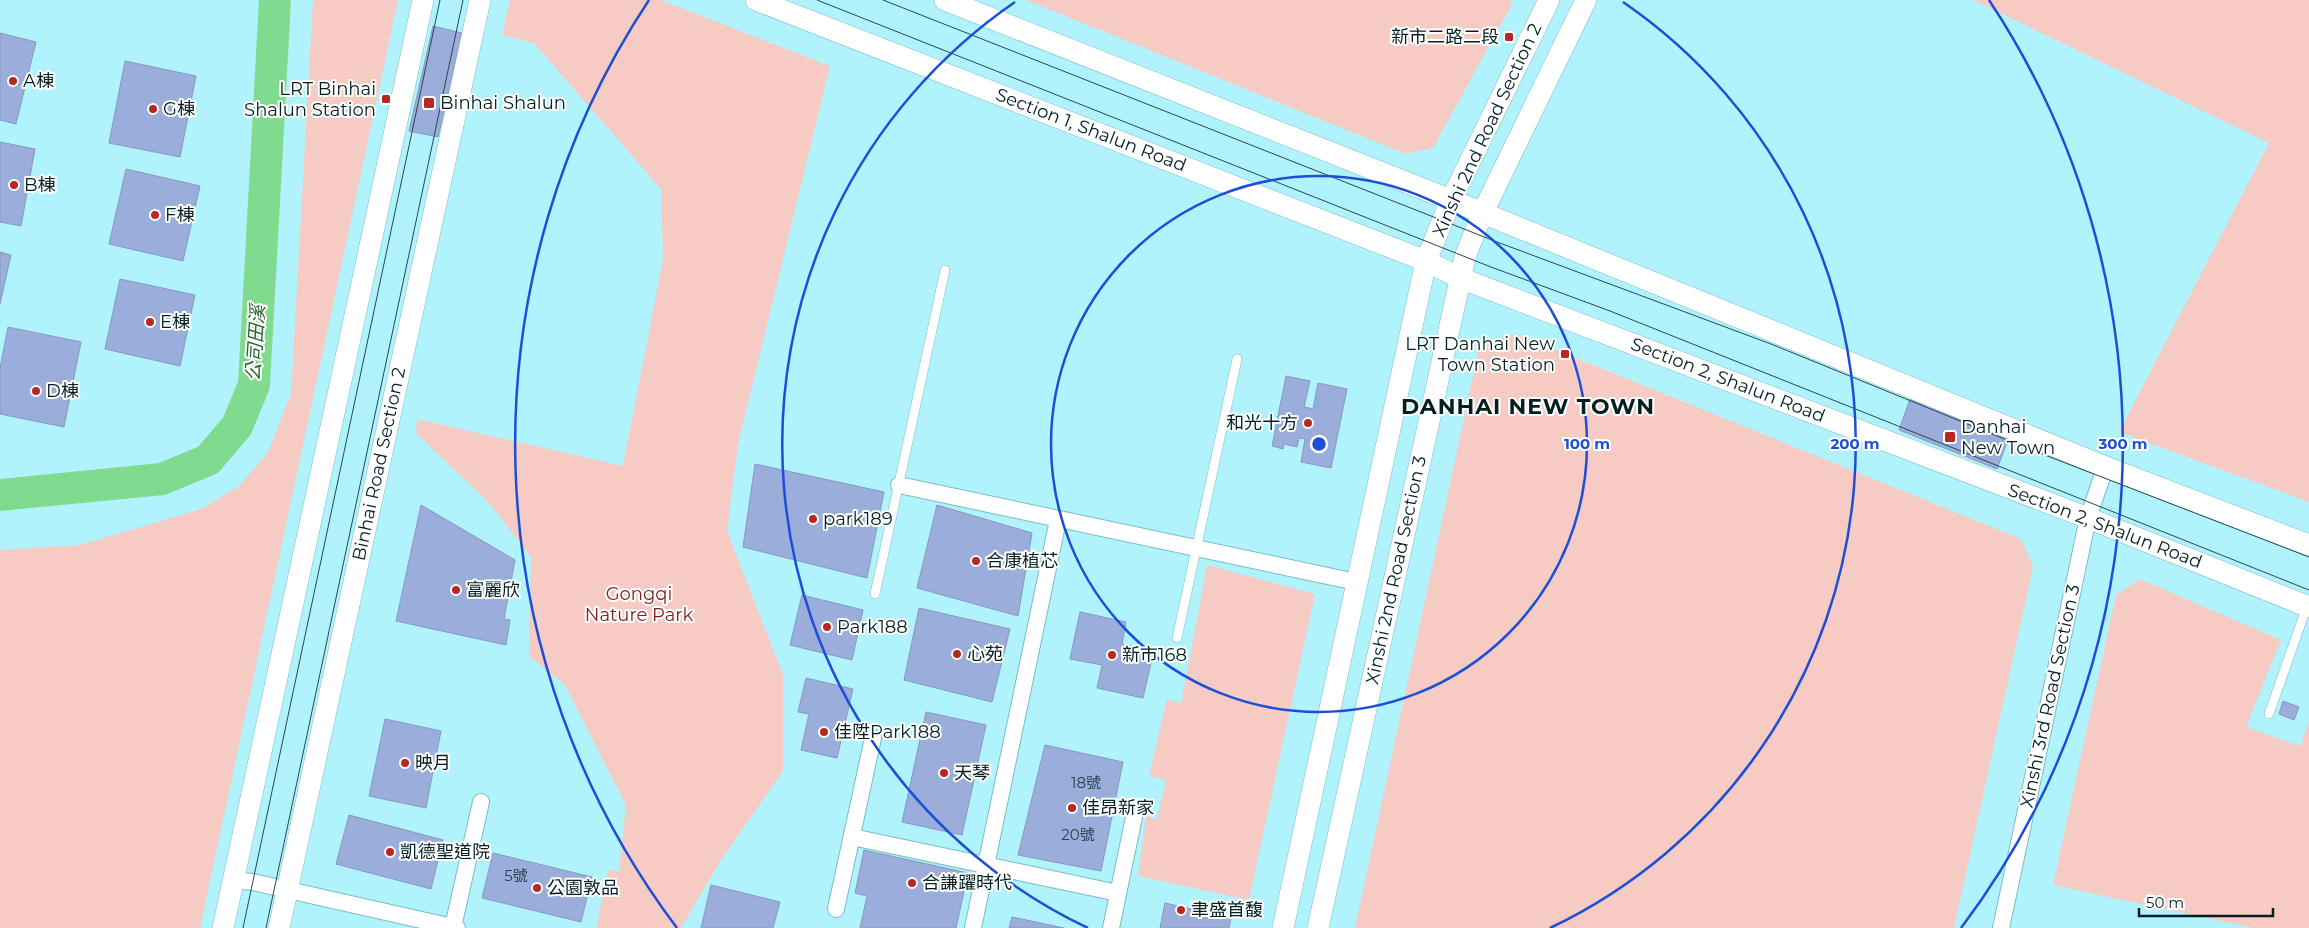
<svg xmlns="http://www.w3.org/2000/svg" width="2309" height="928" font-family="Montserrat,'Noto Sans TC',sans-serif">
<style>
.green{fill:#f6cbc4}
.lines{fill:none;stroke-linecap:round;stroke-linejoin:round}
.river{stroke:#81db8f;stroke-width:32}
.building{fill:#9badda;stroke:#8697c3}
.service-casing{stroke:#7abcc6;stroke-width:10}
.minor-casing{stroke:#7abcc6;stroke-width:18}
.tertiary-casing{stroke:#7abcc6;stroke-width:22}
.service{stroke:#fff;stroke-width:9}
.minor{stroke:#fff;stroke-width:16}
.tertiary{stroke:#fff;stroke-width:21}
.tram{stroke:#264a4f;stroke-width:1}
.ring{fill:none;stroke:#1d4ed8;stroke-width:2.5}
.poi-dot{fill:#b72823;stroke:#fff;stroke-width:2}
.labels{text-anchor:middle;stroke-width:4;stroke-linejoin:round;paint-order:stroke}
.number-label{font-size:15px;fill:#294250}
.poi-label{font-size:18px;fill:#031f22;stroke:#fff;text-anchor:start}
.street-label{font-size:18px;fill:#031f22;stroke:#fff}
.park-label{font-size:18px;fill:#801d19;stroke:#fff}
.water-label{font-size:19px;font-style:italic;fill:#286534;stroke:#fff}
.district-label{font-size:22px;font-weight:bold;letter-spacing:1px;fill:#031f22;stroke:#fff}
.centre{fill:#1d4ed8;stroke:#fff;stroke-width:2.5}
.ring-label{font-size:15px;text-anchor:middle;font-weight:bold;fill:#1d4ed8;stroke:#fff;stroke-width:4;stroke-linejoin:round;paint-order:stroke}
</style>
<rect width="100%" height="100%" fill="#b0f3fd"/>
<!-- green -->
<g class="green">
<path d="M313 0H398L200 928H0V550L80 545 201 509 238 487 267 454 291 394Z"/>
<path d="M510 0H661L830 66 738 444 727 531 783 675V771L719 863 681 928H596L608 870 619 871 626 805 565 685 529 656 531 557 489 503 416 433 417 419 623 466 663 259 661 189 534 43 502 35Z"/>
<path d="M1026 0H1510L1512 4 1433 148 1406 154Z"/>
<path d="M1973 0H2309V502L2119 432 2269 143Z"/>
<path d="M1517 334 2021 539 2033 567 1954 928H1355L1480 343Z"/>
<path d="M1207 565 1315 594 1249 900 1138 876 1146 816 1157 819 1166 780 1149 776 1167 699 1181 704Z"/>
<path d="M2140 579 2281 640 2246 727 2300 746 2309 722V928H2254L2053 885 2116 595Z"/>
</g>
<g class="lines">
<!-- river -->
<path class="river" d="M0 495 162 479 208 460 237 426 254 385 275 0"/>
</g>
<!-- building -->
<g class="building">
<path d="M433 26 462 33 438 137 409 131Z"/>
<path d="M0 33 36 42 16 124 0 120Z"/>
<path d="M125 61 196 76 180 157 109 143Z"/>
<path d="M0 142 35 149 21 226 0 222Z"/>
<path d="M126 169 200 186 183 261 109 244Z"/>
<path d="M0 252 11 255 0 304Z"/>
<path d="M120 279 195 295 180 366 105 349Z"/>
<path d="M8 327 81 342 64 427 0 414V368Z"/>
<path d="M1286 376 1310 381 1304 407 1313 409 1318 383 1347 389 1331 468 1301 462 1305 439 1299 438 1297 447 1284 444 1283 449 1272 446Z"/>
<path d="M1910 399 2009 437 1997 469 1899 430Z"/>
<path d="M755 464 884 492 867 578 743 547Z"/>
<path d="M421 505 515 560 504 619 510 620 506 645 396 621Z"/>
<path d="M937 505 1032 533 1018 616 917 588Z"/>
<path d="M802 595 863 610 852 660 790 645Z"/>
<path d="M919 608 1010 629 992 702 904 680Z"/>
<path d="M1080 612 1126 622 1122 644 1154 650 1143 698 1097 688 1102 665 1070 659Z"/>
<path d="M806 678 853 689 837 758 801 750 809 714 798 712Z"/>
<path d="M2283 701 2299 707 2294 720 2279 714Z"/>
<path d="M926 712 986 725 962 835 902 822Z"/>
<path d="M385 719 441 731 426 808 369 796Z"/>
<path d="M1045 745 1123 762 1101 871 1018 855Z"/>
<path d="M349 815 443 840 431 889 336 864Z"/>
<path d="M864 850 968 873 956 928H860L867 896 855 893Z"/>
<path d="M493 853 592 877 581 922 482 898Z"/>
<path d="M711 885 780 902 773 928H701Z"/>
<path d="M1165 903 1231 918 1229 928H1160Z"/>
<path d="M1012 917 1064 928H1009Z"/>
</g>
<g class="lines">
<!-- service casing -->
<g class="service-casing">
<g id="service">
<path d="M875 594 945 270"/>
<path d="M1177 638 1237 359"/>
<path d="M2269 714 2307 606"/>
</g>
</g>
<!-- minor casing -->
<g class="minor-casing">
<g id="minor">
<path d="M899 485 1356 582"/>
<path d="M852 837 1118 893"/>
<path d="M233 880 253 882 457 928"/>
<path d="M836 909 873 738"/>
<path d="M453 927 481 802"/>
<path d="M973 928 1058 520"/>
<path d="M1111 928 1134 817"/>
<path d="M2001 928 2088 518 2102 477 2108 468"/>
</g>
</g>
<!-- tertiary casing -->
<g class="tertiary-casing">
<g id="tertiary">
<path d="M756 0 1426 261 1460 278 2088 518 2309 607"/>
<path d="M945 0 1451 200 2108 468 2309 545"/>
<path d="M223 928 423 0"/>
<path d="M279 928 480 0"/>
<path d="M1283 928 1426 261 1451 200 1549 0"/>
<path d="M1318 928 1465 257 1482 214 1586 0"/>
</g>
</g>
<!-- service -->
<use href="#service" class="service"/>
<!-- minor -->
<use href="#minor" class="minor"/>
<!-- tertiary -->
<use href="#tertiary" class="tertiary"/>
<!-- tram -->
<g class="tram">
<path d="M817 0 1491 267 1610 311 2309 590"/>
<path d="M883 0 1497 242 1771 344 2024 447 2309 557"/>
<path d="M243 928 440 0"/>
<path d="M266 928 463 0"/>
</g>
</g>
<!-- distance rings -->
<g class="ring">
<circle cx="1319" cy="444" r="268"/>
<path d="M1088 928A536 536 0 0 1 1015 2M1623 2A536 536 0 0 1 1550 928"/>
<path d="M677 928A804 804 0 0 1 649 0M1989 0A804 804 0 0 1 1961 928"/>
</g>
<!-- markers -->
<g class="poi-dot">
<rect x="1504" y="32" width="10" height="10" rx="2.5"/>
<circle cx="13" cy="81" r="5"/>
<rect x="381" y="94" width="10" height="10" rx="2.5"/>
<rect x="423" y="97" width="12" height="12" rx="2.5"/>
<circle cx="153" cy="109" r="5"/>
<circle cx="14" cy="185" r="5"/>
<circle cx="155" cy="215" r="5"/>
<circle cx="150" cy="322" r="5"/>
<rect x="1560" y="349" width="10" height="10" rx="2.5"/>
<circle cx="36" cy="391" r="5"/>
<circle cx="1308" cy="423" r="5"/>
<rect x="1944" y="431" width="12" height="12" rx="2.5"/>
<circle cx="813" cy="519" r="5"/>
<circle cx="976" cy="561" r="5"/>
<circle cx="456" cy="590" r="5"/>
<circle cx="827" cy="627" r="5"/>
<circle cx="957" cy="654" r="5"/>
<circle cx="1112" cy="655" r="5"/>
<circle cx="824" cy="732" r="5"/>
<circle cx="405" cy="763" r="5"/>
<circle cx="944" cy="773" r="5"/>
<circle cx="1072" cy="808" r="5"/>
<circle cx="390" cy="852" r="5"/>
<circle cx="912" cy="883" r="5"/>
<circle cx="537" cy="888" r="5"/>
<circle cx="1181" cy="910" r="5"/>
</g>
<g class="labels">
<!-- number labels -->
<g class="number-label">
<text x="1086" y="788">18號</text>
<text x="1078" y="840">20號</text>
<text x="516" y="881">5號</text>
</g>
<!-- poi labels -->
<g class="poi-label">
<text x="1499" y="43" text-anchor="end">新市二路二段</text>
<text x="23" y="87">A棟</text>
<text x="376" y="95" text-anchor="end">LRT Binhai<tspan x="376" dy="21">Shalun Station</tspan></text>
<text x="440" y="109">Binhai Shalun</text>
<text x="163" y="115">G棟</text>
<text x="24" y="191">B棟</text>
<text x="165" y="221">F棟</text>
<text x="160" y="328">E棟</text>
<text x="1555" y="350" text-anchor="end">LRT Danhai New<tspan x="1555" dy="21">Town Station</tspan></text>
<text x="46" y="397">D棟</text>
<text x="1298" y="429" text-anchor="end">和光十方</text>
<text x="1961" y="433">Danhai<tspan x="1961" dy="21">New Town</tspan></text>
<text x="823" y="525">park189</text>
<text x="986" y="567">合康植芯</text>
<text x="466" y="596">富麗欣</text>
<text x="837" y="633">Park188</text>
<text x="967" y="660">心苑</text>
<text x="1122" y="661">新市168</text>
<text x="834" y="738">佳陞Park188</text>
<text x="415" y="769">映月</text>
<text x="954" y="779">天琴</text>
<text x="1082" y="814">佳昂新家</text>
<text x="400" y="858">凱德聖道院</text>
<text x="922" y="889">合謙躍時代</text>
<text x="547" y="894">公園敦品</text>
<text x="1191" y="916">聿盛首馥</text>
</g>
<!-- street labels -->
<g class="street-label">
<text transform="translate(1091 130) rotate(21)" y="6">Section 1, Shalun Road</text>
<text transform="translate(1487 130) rotate(-65)" y="6">Xinshi 2nd Road Section 2</text>
<text transform="translate(1728 380) rotate(21)" y="6">Section 2, Shalun Road</text>
<text transform="translate(379 464) rotate(-78)" y="6">Binhai Road Section 2</text>
<text transform="translate(2105 526) rotate(21)" y="6">Section 2, Shalun Road</text>
<text transform="translate(1396 570) rotate(-78)" y="6">Xinshi 2nd Road Section 3</text>
<text transform="translate(2050 696) rotate(-78)" y="6">Xinshi 3rd Road Section 3</text>
</g>
<!-- park labels -->
<g class="park-label">
<text x="639" y="600">Gongqi<tspan x="639" dy="21">Nature Park</tspan></text>
</g>
<!-- water labels -->
<g class="water-label">
<text transform="translate(255 343) rotate(-86)" y="7">公司田溪</text>
</g>
<!-- district labels -->
<g class="district-label">
<text x="1528" y="414">DANHAI NEW TOWN</text>
</g>
</g>
<circle cx="1319" cy="444" r="8" class="centre"/>
<g class="ring-label">
<text x="1587" y="449">100 m</text>
<text x="1855" y="449">200 m</text>
<text x="2123" y="449">300 m</text>
</g>
<!-- scale -->
<path d="M2139 908v8h134v-8" fill="none" stroke="#031f22" stroke-width="2.5"/>
<text x="2146" y="908" font-size="15" fill="#031f22" stroke="#ffffff" stroke-width="4" paint-order="stroke">50 m</text>
</svg>
